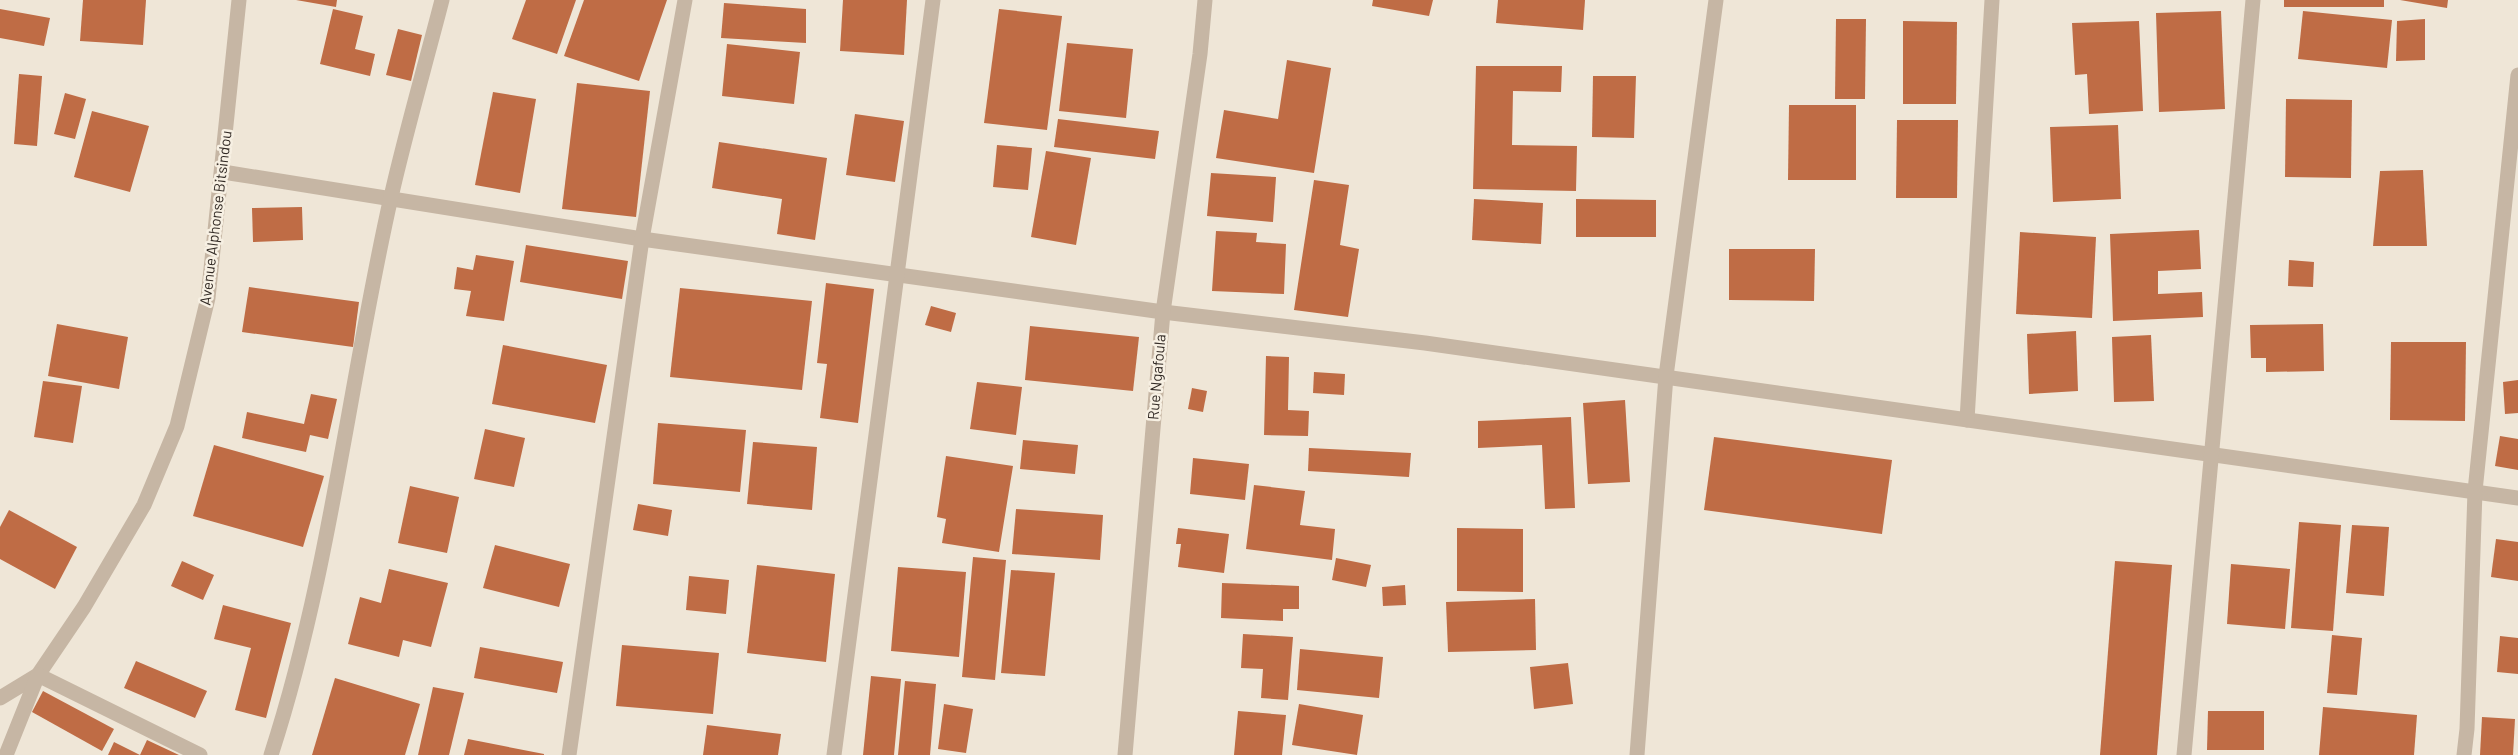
<svg xmlns="http://www.w3.org/2000/svg" width="2518" height="755" font-family="Barlow,sans-serif">
<style>
.building{fill:#bf6c45}
.lines{fill:none;stroke-linecap:round;stroke-linejoin:round}
.minor{stroke:#c6b6a4;stroke-width:15}
.labels{text-anchor:middle;stroke-width:5;stroke-linejoin:round;paint-order:stroke}
.street-label{font-size:15px;fill:#322a25;stroke:#f7f0e3}
</style>
<rect width="100%" height="100%" fill="#efe6d7"/>
<!-- building -->
<g class="building">
<path d="M83 0H146L143 45 80 41Z"/>
<path d="M296 0H337L336 7Z"/>
<path d="M526 0H576L557 54 512 39Z"/>
<path d="M584 0H667L639 81 564 56Z"/>
<path d="M843 0H907L904 55 840 51Z"/>
<path d="M1373 0H1433L1429 16 1372 6Z"/>
<path d="M1498 0H1585L1583 30 1496 23Z"/>
<rect x="2284" y="0" width="100" height="7"/>
<path d="M2400 0H2448L2447 8Z"/>
<path d="M724 3 806 9V43L721 38Z"/>
<path d="M0 9 50 18 44 46 0 38Z"/>
<path d="M333 9 363 16 355 49 375 54 370 76 320 64Z"/>
<path d="M999 9 1062 16 1047 130 984 123Z"/>
<path d="M2221 11 2225 109 2159 112 2156 13Z"/>
<path d="M2303 11 2392 20 2387 68 2298 59Z"/>
<path d="M1836 19H1866L1865 99H1835Z"/>
<path d="M2425 19V60L2396 61 2397 21Z"/>
<path d="M1903 21 1957 22 1956 104H1903Z"/>
<path d="M2139 21 2143 111 2089 114 2087 74 2075 75 2072 23Z"/>
<path d="M398 29 422 35 411 81 386 75Z"/>
<path d="M1067 43 1133 49 1126 118 1059 111Z"/>
<path d="M727 44 800 52 794 104 722 96Z"/>
<path d="M1287 60 1331 68 1314 173 1216 158 1224 110 1278 119Z"/>
<path d="M1476 66H1562L1561 92 1513 91 1512 145 1577 146 1576 191 1473 189Z"/>
<path d="M19 74 42 76 37 146 14 144Z"/>
<path d="M1593 76H1636L1634 138 1592 137Z"/>
<path d="M577 83 650 91 636 217 562 209Z"/>
<path d="M493 92 536 99 520 193 475 185Z"/>
<path d="M65 93 86 99 75 139 54 134Z"/>
<path d="M2286 99 2352 100 2351 178 2285 177Z"/>
<path d="M1789 105H1856V180H1788Z"/>
<path d="M92 111 149 126 130 192 74 177Z"/>
<path d="M855 114 904 121 895 182 846 175Z"/>
<path d="M1058 119 1159 131 1155 159 1054 147Z"/>
<path d="M1897 120H1958L1957 198H1896Z"/>
<path d="M2118 125 2121 199 2053 202 2050 127Z"/>
<path d="M719 142 827 158 815 240 777 234 782 199 712 188Z"/>
<path d="M997 145 1032 148 1028 190 993 187Z"/>
<path d="M1046 151 1091 158 1076 245 1031 237Z"/>
<path d="M2423 170 2427 246H2373L2380 171Z"/>
<path d="M1211 173 1276 177 1273 222 1207 216Z"/>
<path d="M1314 180 1349 185 1340 245 1359 249 1348 317 1294 310Z"/>
<path d="M1474 199 1543 203 1541 244 1472 240Z"/>
<path d="M1576 199 1656 200V237H1576Z"/>
<path d="M302 207 303 240 253 242 252 208Z"/>
<path d="M2199 230 2201 269 2158 271V294L2202 292 2203 317 2113 321 2110 234Z"/>
<path d="M1216 231 1257 233 1256 242 1286 244 1284 294 1212 291Z"/>
<path d="M2020 232 2096 237 2092 318 2016 314Z"/>
<path d="M526 245 628 261 622 299 520 282Z"/>
<path d="M1729 249H1815L1814 301 1729 300Z"/>
<path d="M476 255 514 261 504 321 466 316 471 291 454 289 457 267 473 270Z"/>
<path d="M2289 260 2314 262 2313 287 2288 286Z"/>
<path d="M826 283 874 289 858 423 820 418 827 364 817 363Z"/>
<path d="M249 287 359 302 353 347 242 332Z"/>
<path d="M680 288 812 301 802 390 670 377Z"/>
<path d="M931 306 956 313 951 332 925 325Z"/>
<path d="M57 324 128 337 119 389 48 376Z"/>
<path d="M2323 324 2324 371 2266 372V358H2251L2250 325Z"/>
<path d="M1030 326 1139 337 1133 391 1025 380Z"/>
<path d="M2076 331 2078 391 2029 394 2027 334Z"/>
<path d="M2151 335 2154 401 2114 402 2112 337Z"/>
<path d="M2391 342H2466L2465 421 2390 420Z"/>
<path d="M503 345 607 365 595 423 492 404Z"/>
<path d="M1266 356 1289 357 1288 410 1309 411 1308 436 1264 435Z"/>
<path d="M1314 372 1345 374 1344 395 1313 393Z"/>
<path d="M2518 380V413L2505 414 2503 382Z"/>
<path d="M43 381 82 386 73 443 34 437Z"/>
<path d="M977 382 1022 387 1016 435 970 429Z"/>
<path d="M1192 388 1207 391 1203 412 1188 409Z"/>
<path d="M311 394 337 399 328 439 310 435 306 452 242 438 247 412 304 424Z"/>
<path d="M1625 400 1630 482 1588 484 1583 403Z"/>
<path d="M1571 417 1575 508 1545 509 1542 445 1478 448V421Z"/>
<path d="M658 423 746 430 740 492 653 484Z"/>
<path d="M485 429 525 438 514 487 474 479Z"/>
<path d="M2500 436 2518 439V470L2495 466Z"/>
<path d="M1714 437 1892 460 1882 534 1704 510Z"/>
<path d="M1023 440 1078 445 1075 474 1020 469Z"/>
<path d="M753 442 817 447 812 510 747 504Z"/>
<path d="M214 445 324 476 303 547 193 516Z"/>
<path d="M1309 448 1411 453 1409 477 1308 471Z"/>
<path d="M946 456 1013 466 999 552 942 543 946 519 937 517Z"/>
<path d="M1193 458 1249 464 1245 500 1190 494Z"/>
<path d="M1254 485 1305 491 1300 525 1335 529 1332 560 1246 549Z"/>
<path d="M410 486 459 497 447 553 398 543Z"/>
<path d="M638 504 672 510 668 536 633 530Z"/>
<path d="M1016 509 1103 515 1100 560 1012 554Z"/>
<path d="M9 510 77 547 55 589 0 559V527Z"/>
<path d="M2299 522 2341 525 2333 631 2291 628Z"/>
<path d="M2352 525 2389 527 2384 596 2346 593Z"/>
<path d="M1178 528 1229 534 1224 573 1178 567 1181 544H1176Z"/>
<path d="M1457 528 1523 529V592L1457 591Z"/>
<path d="M2496 539 2518 542V581L2491 577Z"/>
<path d="M495 545 570 564 559 607 483 588Z"/>
<path d="M973 557 1006 560 995 680 962 677Z"/>
<path d="M1336 558 1371 565 1366 587 1332 580Z"/>
<path d="M182 561 214 575 203 600 171 586Z"/>
<path d="M2115 561 2172 565 2157 755H2100Z"/>
<path d="M2231 564 2290 569 2285 629 2227 624Z"/>
<path d="M757 565 835 574 826 662 747 653Z"/>
<path d="M898 567 966 572 959 657 891 651Z"/>
<path d="M389 569 448 583 431 647 403 640 399 657 348 644 360 597 381 603Z"/>
<path d="M1011 570 1055 573 1045 676 1001 673Z"/>
<path d="M689 576 729 580 726 614 686 610Z"/>
<path d="M1222 583 1299 586V609H1283V621L1221 618Z"/>
<path d="M1405 585 1406 605 1383 606 1382 587Z"/>
<path d="M1535 599 1536 650 1448 652 1446 602Z"/>
<path d="M223 605 291 623 266 718 235 710 251 648 214 639Z"/>
<path d="M1243 634 1293 637 1288 700 1261 698 1263 669 1241 668Z"/>
<path d="M2332 635 2362 638 2357 695 2327 693Z"/>
<path d="M2500 636 2518 638V674L2497 672Z"/>
<path d="M622 645 719 653 713 714 616 706Z"/>
<path d="M480 647 563 662 557 693 474 678Z"/>
<path d="M1300 649 1383 657 1379 698 1297 690Z"/>
<path d="M136 661 207 691 195 718 124 688Z"/>
<path d="M1568 663 1573 704 1534 709 1530 667Z"/>
<path d="M871 676 901 679 894 755H863Z"/>
<path d="M335 678 420 704 405 755H312Z"/>
<path d="M905 681 936 684 930 755H898Z"/>
<path d="M433 687 464 693 449 755H418Z"/>
<path d="M43 691 114 729 102 751 32 712Z"/>
<path d="M944 704 973 709 966 753 938 749Z"/>
<path d="M1299 704 1363 715 1357 755 1292 745Z"/>
<path d="M2323 707 2417 715 2414 755H2319Z"/>
<path d="M1238 711 1286 715 1282 755H1234Z"/>
<path d="M2208 711H2264V750H2207Z"/>
<path d="M2482 717 2515 719 2513 755H2480Z"/>
<path d="M707 725 781 734 778 755H703Z"/>
<path d="M468 739 544 754V755H464Z"/>
<path d="M147 740 179 755H108L114 742 140 755Z"/>
</g>
<g class="lines">
<!-- minor -->
<g class="minor">
<path d="M223 172 642 239 1163 312 1425 343 2518 498"/>
<path d="M1967 420 1992 0"/>
<path d="M0 698 38 675 84 607 144 505 177 426 208 298 239 0"/>
<path d="M6 755 38 675 200 755"/>
<path d="M271 755C330 574 349 382 391 197 406 131 425 66 442 0"/>
<path d="M569 755 642 239 685 0"/>
<path d="M834 755 933 0"/>
<path d="M1125 755 1163 312 1200 54 1205 0"/>
<path d="M1637 755 1666 376 1716 0"/>
<path d="M2184 755 2253 0"/>
<path d="M2464 755 2467 729 2475 491 2518 75"/>
</g>
</g>
<g class="labels">
<!-- street labels -->
<g class="street-label">
<text transform="translate(216 218) rotate(-83)" y="5">Avenue Alphonse Bitsindou</text>
<text transform="translate(1157 377) rotate(-85)" y="5">Rue Ngafoula</text>
</g>
</g>
</svg>
